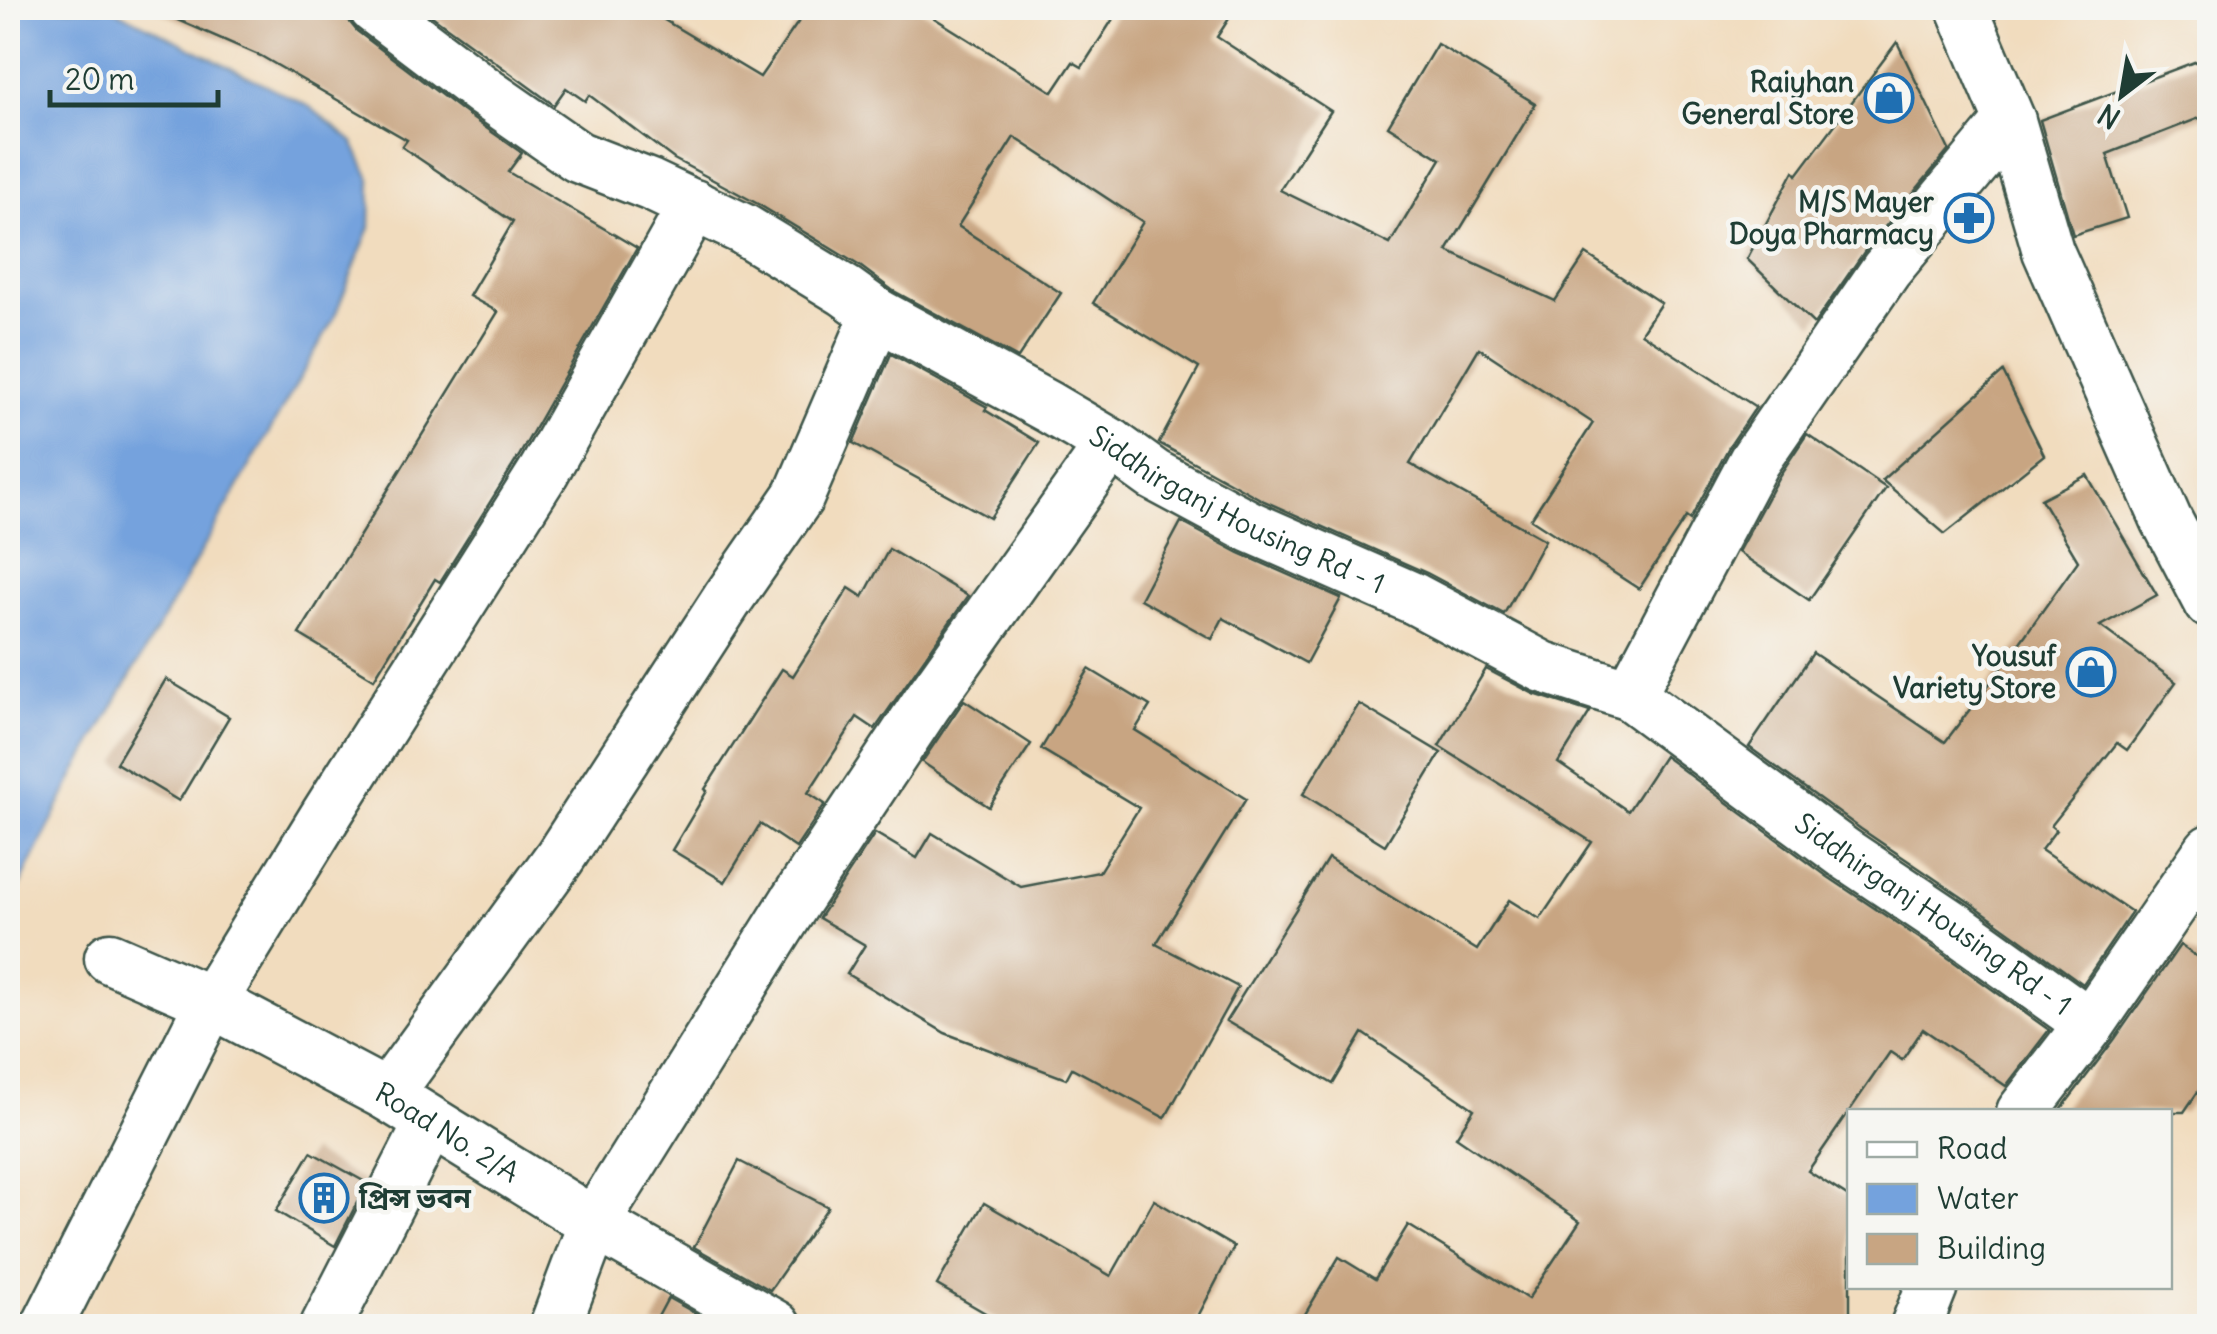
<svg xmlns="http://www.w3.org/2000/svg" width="2217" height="1334" font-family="Delius,'Noto Sans Bengali',sans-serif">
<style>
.water{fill:#74a2dd;stroke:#4a7088;stroke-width:2.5}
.building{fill:#c8a582}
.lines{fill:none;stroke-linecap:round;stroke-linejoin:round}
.minor-casing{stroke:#3e5549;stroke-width:55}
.minor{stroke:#fff;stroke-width:50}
.labels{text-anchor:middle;stroke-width:9;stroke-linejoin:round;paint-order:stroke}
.poi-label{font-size:28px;font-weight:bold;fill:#1f3d34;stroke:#f6f6f2;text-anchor:end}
.street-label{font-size:28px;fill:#1f3d34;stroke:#f6f6f2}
</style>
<rect width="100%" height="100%" fill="#f6f6f2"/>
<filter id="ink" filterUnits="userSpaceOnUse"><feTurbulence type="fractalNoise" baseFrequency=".01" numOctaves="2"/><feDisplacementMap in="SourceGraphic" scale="20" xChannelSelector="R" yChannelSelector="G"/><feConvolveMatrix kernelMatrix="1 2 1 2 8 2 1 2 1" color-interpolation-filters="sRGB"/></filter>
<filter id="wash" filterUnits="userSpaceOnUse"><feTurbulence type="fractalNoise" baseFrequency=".0048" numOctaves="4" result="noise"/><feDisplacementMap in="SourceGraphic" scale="40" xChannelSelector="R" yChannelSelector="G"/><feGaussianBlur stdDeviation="2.25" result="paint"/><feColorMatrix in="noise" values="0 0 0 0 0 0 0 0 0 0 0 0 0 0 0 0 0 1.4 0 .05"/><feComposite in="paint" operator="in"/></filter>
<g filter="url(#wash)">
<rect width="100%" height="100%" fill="#f1dcbe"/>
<!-- water -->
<path class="water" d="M8 8H111L310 107 353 142 371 181 370 227 334 318 77 770 8 909Z"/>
<g id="blocks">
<!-- building -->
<g class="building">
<path d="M151 8H346L348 20 357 31 469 116 522 153 508 172 637 248 519 456 440 582 435 579 374 679 299 634 498 312 469 296 513 222 402 147 407 140 261 56Z"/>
<path d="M421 8H644L760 77 808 8H918L1053 92 1073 62 1082 67 1120 8H1236L1217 37 1331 111 1280 190 1390 244 1441 159 1388 126 1437 44 1536 104 1447 251 1555 301 1586 254 1661 303 1641 333 1756 407 1729 447 1690 520 1686 517 1639 589 1531 519 1593 423 1479 348 1410 464 1545 540 1504 614 1427 573 1264 501 1159 443 1199 368 1093 303 1143 222 1014 137 958 226 1061 293 1018 358 892 290 860 266 758 204 674 159 589 95 585 101 566 88 554 105Z"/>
<path d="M1897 42 1949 150 1864 252 1814 324 1747 259 1794 171 1797 175Z"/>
<path d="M2210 56V114L2107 154 2127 218 2073 235 2040 120Z"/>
<path d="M891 354 987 407 985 410 1039 443 990 518 853 443Z"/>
<path d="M2003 372 2044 455 1945 534 1882 480Z"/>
<path d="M1807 434 1886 488 1809 600 1738 552 1779 476Z"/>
<path d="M2087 475 2157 595 2100 626 2176 682 2127 750 2117 743 2051 826 2056 830 2041 850 2132 912 2083 984 1975 906 1861 829 1749 747 1813 653 1945 742 2006 662 2078 561 2041 499Z"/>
<path d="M1181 522 1239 553 1341 598 1306 663 1223 618 1212 639 1140 599Z"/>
<path d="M889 549 968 596 875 729 857 717 808 793 825 804 796 848 760 824 725 882 672 850 707 791 705 789 782 669 793 676 849 588 863 597Z"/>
<path d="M1089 669 1150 706 1135 730 1246 799 1156 944 1238 987 1165 1118 1072 1068 1066 1079 945 1033 847 974 865 945 819 918 875 833 917 858 932 833 1021 887 1099 872 1139 808 1041 749Z"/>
<path d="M1486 669 1534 694 1590 712 1558 763 1628 811 1664 756 1828 877 1943 954 2049 1030 2006 1086 1923 1029 1902 1060 1890 1052 1808 1171 1850 1198V1326H1298L1339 1257 1375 1279 1408 1225 1528 1299 1580 1221 1456 1137 1474 1109 1363 1033 1333 1084 1226 1021 1328 858 1477 950 1509 900 1540 919 1592 842 1439 746Z"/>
<path d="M166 679 229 717 179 801 116 763Z"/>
<path d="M964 700 1031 744 989 807 922 762Z"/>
<path d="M1359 704 1441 753 1385 845 1303 794Z"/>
<path d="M2180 945 2210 966V1074L2184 1112H2059L2114 1040Z"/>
<path d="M311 1152 367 1183 335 1246 276 1211Z"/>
<path d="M739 1161 828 1207 770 1290 694 1247Z"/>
<path d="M1154 1200 1234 1247 1193 1326H1008L937 1285 984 1203 1111 1276Z"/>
<path d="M668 1298 718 1326H653Z"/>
</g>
</g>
</g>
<g filter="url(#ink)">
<use href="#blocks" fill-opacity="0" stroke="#3e5549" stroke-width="2.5"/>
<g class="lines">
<!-- minor casing -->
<g class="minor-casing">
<g id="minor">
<path id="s1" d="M374 8 486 93 578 157 650 185 743 229 845 291 877 314 1048 407 1111 444 1154 475 1251 527 1415 599 1543 667 1630 695 1844 853 1959 930 2090 1024"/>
<path d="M1962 8 2010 121 2048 251 2166 519 2210 603"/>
<path d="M1630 695 1754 461 1886 270 2010 121"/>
<path id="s2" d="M110 958 211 1002 387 1095 594 1223 775 1326"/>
<path d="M387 1095 560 857 727 600 799 496 877 314"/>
<path d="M2022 1112 2090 1024 2210 850"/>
<path d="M47 1326 211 1002 326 815 544 471 694 205"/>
<path d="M326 1326 430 1123"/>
<path d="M555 1326 594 1223 796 900 927 703 1111 444"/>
<path d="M1916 1326 1932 1286"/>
</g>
</g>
<!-- minor -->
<use href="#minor" class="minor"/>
</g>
</g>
<!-- icons -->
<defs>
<g id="shop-ring" transform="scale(2.5)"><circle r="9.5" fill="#f6f6f2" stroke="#1f6fb2" stroke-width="1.5"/><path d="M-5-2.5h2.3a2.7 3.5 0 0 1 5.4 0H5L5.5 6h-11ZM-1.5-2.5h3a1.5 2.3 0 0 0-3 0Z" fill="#1f6fb2"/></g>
<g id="pharmacy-ring" transform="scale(2.5)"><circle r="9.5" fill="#f6f6f2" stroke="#1f6fb2" stroke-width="1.5"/><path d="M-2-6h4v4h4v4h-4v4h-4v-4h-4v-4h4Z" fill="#1f6fb2"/></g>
<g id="building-ring" transform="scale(2.5)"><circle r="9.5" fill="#f6f6f2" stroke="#1f6fb2" stroke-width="1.5"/><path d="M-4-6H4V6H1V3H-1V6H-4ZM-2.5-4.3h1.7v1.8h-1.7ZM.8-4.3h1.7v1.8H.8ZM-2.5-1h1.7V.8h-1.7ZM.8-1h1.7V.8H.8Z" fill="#1f6fb2"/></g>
</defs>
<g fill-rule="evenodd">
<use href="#shop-ring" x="1889" y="98"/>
<use href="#pharmacy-ring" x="1969" y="218"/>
<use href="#shop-ring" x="2091" y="672"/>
<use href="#building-ring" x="324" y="1198"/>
</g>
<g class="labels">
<!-- poi labels -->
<g class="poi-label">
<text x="1854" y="92">Raiyhan<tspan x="1854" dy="32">General Store</tspan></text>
<text x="1934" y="212">M/S Mayer<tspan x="1934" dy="32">Doya Pharmacy</tspan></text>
<text x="2056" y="666">Yousuf<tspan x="2056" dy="32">Variety Store</tspan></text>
<text x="359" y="1208" text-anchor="start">প্রিন্স ভবন</text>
</g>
<!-- street labels -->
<g class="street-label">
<text dy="10" stroke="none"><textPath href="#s1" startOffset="1002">Siddhirganj Housing Rd - 1</textPath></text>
<text dy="10" stroke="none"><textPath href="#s1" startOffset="1812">Siddhirganj Housing Rd - 1</textPath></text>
<text dy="10" stroke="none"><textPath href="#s2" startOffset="380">Road No. 2/A</textPath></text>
</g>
</g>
<!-- margin -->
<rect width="2217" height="1334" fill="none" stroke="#f6f6f2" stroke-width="40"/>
<!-- legend -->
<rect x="1847" y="1109" width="325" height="180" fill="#f6f6f2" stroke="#a0aca6" stroke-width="2.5"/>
<rect x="1867" y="1142" width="50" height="15" fill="#ffffff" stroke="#a0aca6" stroke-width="2.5"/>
<text x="1937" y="1159" font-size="30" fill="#1f3d34">Road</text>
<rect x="1867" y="1184" width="50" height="30" fill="#74a2dd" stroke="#a0aca6" stroke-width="2.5"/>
<text x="1937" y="1209" font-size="30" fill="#1f3d34">Water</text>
<rect x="1867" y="1234" width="50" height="30" fill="#c8a582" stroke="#a0aca6" stroke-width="2.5"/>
<text x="1937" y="1259" font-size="30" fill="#1f3d34">Building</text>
<!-- north arrow -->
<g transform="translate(2122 95) rotate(211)" stroke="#f6f6f2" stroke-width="8" paint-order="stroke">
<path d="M0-8L18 38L0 25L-18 38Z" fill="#1f3d34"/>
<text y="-15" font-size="28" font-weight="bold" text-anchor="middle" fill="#1f3d34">N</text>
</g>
<!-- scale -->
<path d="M50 90v15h168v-15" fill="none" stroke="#1f3d34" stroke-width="5"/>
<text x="65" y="90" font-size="30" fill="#1f3d34" stroke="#f6f6f2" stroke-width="8" paint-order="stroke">20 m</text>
</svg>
